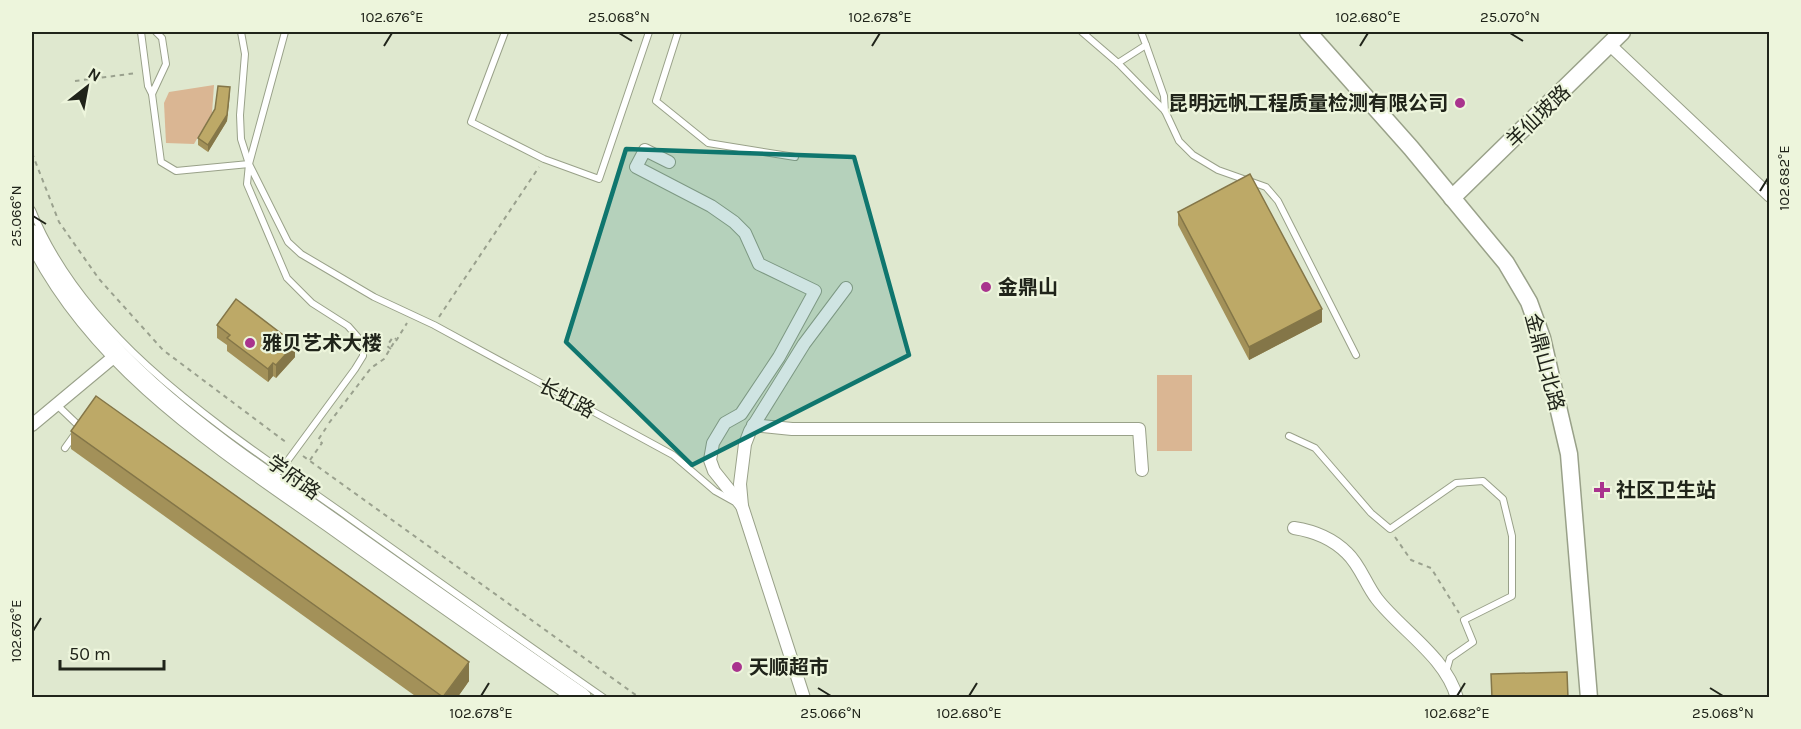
<svg xmlns="http://www.w3.org/2000/svg" width="1801" height="729" font-family="Karla,'Noto Sans SC',sans-serif">
<style>
.green{fill:#dab693}
.lines{fill:none;stroke-linecap:round;stroke-linejoin:round}
.lane-casing{stroke:#99a189;stroke-width:8}
.street-casing{stroke:#99a189;stroke-width:14}
.secondary-casing{stroke:#99a189;stroke-width:19}
.primary-casing{stroke:#99a189;stroke-width:22}
.path{stroke:#9aa18e;stroke-width:2;stroke-dasharray:4.5 4.5;stroke-linecap:butt}
.lane{stroke:#fff;stroke-width:6}
.street{stroke:#fff;stroke-width:12}
.secondary{stroke:#fff;stroke-width:16}
.primary{stroke:#fff;stroke-width:20}
.path-bridge{stroke:#9aa18e;stroke-width:2;stroke-dasharray:4.5 4.5;stroke-linecap:butt}
.wall{fill:#a39159}
.shaded-wall{fill:#847648}
.building{fill:#bda967;stroke:#847648;stroke-width:1.5}
.marked{fill:#0f766e;fill-opacity:0.2;stroke:#0f766e;stroke-width:4.5;stroke-linejoin:round}
.ticks{fill:none;stroke:#20241a;stroke-width:2}
.poi-dot{fill:#a9348e;stroke:#edf5dc;stroke-width:2}
.labels{text-anchor:middle;stroke-width:4.5;stroke-linejoin:round;paint-order:stroke}
.poi-label{font-size:20px;font-weight:bold;fill:#20241a;stroke:#edf5dc;text-anchor:start}
.street-label{font-size:20px;fill:#20241a;stroke:#edf5dc}
.neatline{fill:none;stroke:#20241a;stroke-width:2}
.ticks-label{font-size:15px;text-anchor:middle;fill:#20241a}
</style>
<rect width="100%" height="100%" fill="#dfe8cf"/>
<!-- green -->
<g class="green">
<path d="M214 85 212 113 194 144 166 143 164 103 169 92Z"/>
<rect x="1157" y="375" width="35" height="76"/>
</g>
<g class="lines">
<!-- lane casing -->
<g class="lane-casing">
<g id="lane">
<path d="M141 32 148 86 152 94"/>
<path d="M156 32 162 38 166 64 152 94 161 162 176 171 249 164"/>
<path d="M241 32 245 54 240 115 241 139 249 164 288 242 301 254 374 297 434 325 673 455 715 491 733 501"/>
<path d="M505 32 471 122 544 159 599 179 649 32"/>
<path d="M678 32 656 101 708 143 795 157"/>
<path d="M1082 32 1118 63 1146 45 1141 32"/>
<path d="M1146 45 1164 96 1165 111"/>
<path d="M1118 63 1165 111 1179 141 1193 155 1218 170 1266 187 1278 201 1356 355"/>
<path d="M32 210C87 347 235 436 351 519 435 579 519 639 604 698"/>
<path d="M57 405 80 427 65 448"/>
<path d="M1289 436 1315 448 1371 513 1390 529 1456 483 1483 481 1503 499 1512 536V596L1464 620 1473 642 1450 658 1446 672"/>
<path d="M280 471 355 369 363 356V343L348 326 312 303 287 278 247 184 249 164 285 32"/>
</g>
</g>
<!-- street casing -->
<g class="street-casing">
<g id="street">
<path d="M1611 46 1770 196"/>
<path d="M669 162 645 150 636 167 711 206 734 222 745 233 759 264 815 291 779 357 741 414 725 423 713 443 710 460 714 471 742 506"/>
<path d="M32 425 116 355"/>
<path d="M753 425 792 429H1139L1142 470"/>
<path d="M1294 528C1314 531 1332 538 1347 553 1360 565 1366 585 1377 599 1401 630 1446 657 1457 698"/>
<path d="M804 698 742 506 740 484 745 444 750 431 804 344 846 288"/>
</g>
</g>
<!-- secondary casing -->
<g class="secondary-casing">
<g id="secondary">
<path d="M1308 32 1411 148 1506 263 1529 302 1542 338 1569 454 1589 698"/>
<path d="M1452 198 1622 32"/>
</g>
</g>
<!-- primary casing -->
<g class="primary-casing">
<path id="primary" d="M32 235C95 366 221 445 336 526 417 584 499 641 581 698"/>
</g>
<!-- path -->
<g class="path">
<path d="M75 81 137 73"/>
<path d="M32 153 59 222 99 279 163 350 287 443"/>
<path d="M439 317 539 167"/>
<path d="M396 341 407 323"/>
<path d="M329 423 371 368 384 359 396 339"/>
<path d="M303 456 640 698"/>
<path d="M310 460 322 443 318 440 326 428"/>
<path d="M1395 537 1411 560 1431 568 1459 613"/>
</g>
<!-- lane -->
<use href="#lane" class="lane"/>
<!-- street -->
<use href="#street" class="street"/>
<!-- secondary -->
<use href="#secondary" class="secondary"/>
<!-- primary -->
<use href="#primary" class="primary"/>
<!-- path-bridge -->
<path class="path-bridge" d="M391 349 387 346 393 337 396 339"/>
</g>
<!-- wall -->
<g class="wall">
<path d="M230 94 227 121 208 152 198 145V138Z"/>
<path d="M1178 212 1322 322 1249 360 1178 225Z"/>
<path d="M217 325 295 357 276 378 273 376 268 382 227 351V345L217 338Z"/>
<path d="M71 431 469 681 457 698H418L71 449Z"/>
</g>
<!-- shaded-wall -->
<g class="shaded-wall">
<path d="M230 87 227 121 208 152V145Z"/>
<path d="M1322 309V322L1249 360V347Z"/>
<path d="M295 344V357L276 378V365Z"/>
<path d="M273 363V376L268 382V369Z"/>
<path d="M469 662V681L457 698H443Z"/>
</g>
<!-- building -->
<g class="building">
<path d="M218 86 230 87 227 115 208 145 198 138 215 109Z"/>
<path d="M1250 174 1322 309 1249 347 1178 212Z"/>
<path d="M236 299 295 344 276 365 273 363 268 369 227 338 230 335 217 325Z"/>
<path d="M96 396 469 662 443 697 71 431Z"/>
<path d="M1567 672 1568 698H1492L1491 674Z"/>
</g>
<!-- marked area -->
<path class="marked" d="M626 149 854 157 909 355 692 465 566 342Z"/>
<!-- ticks -->
<path class="ticks" d="M619 33 632 41M1510 33 1523 41M384 46 392 33M872 46 880 33M1360 46 1368 33M1760 191 1768 178M33 216 46 224M33 631 41 618M818 688 831 696M1710 688 1723 696M481 696 489 683M969 696 977 683M1457 696 1465 683"/>
<!-- markers -->
<g class="poi-dot">
<circle cx="1460" cy="103" r="6"/>
<circle cx="986" cy="287" r="6"/>
<circle cx="250" cy="343" r="6"/>
<path d="M1599 481h6v6h6v6h-6v6h-6v-6h-6v-6h6z"/>
<circle cx="737" cy="667" r="6"/>
</g>
<g class="labels">
<!-- poi labels -->
<g class="poi-label">
<text x="1448" y="110" text-anchor="end">昆明远帆工程质量检测有限公司</text>
<text x="998" y="294">金鼎山</text>
<text x="262" y="350">雅贝艺术大楼</text>
<text x="1616" y="497">社区卫生站</text>
<text x="749" y="674">天顺超市</text>
</g>
<!-- street labels -->
<g class="street-label">
<text transform="translate(1538 116) rotate(-44)" y="7">羊仙坡路</text>
<text transform="translate(1545 362) rotate(75)" y="7">金鼎山北路</text>
<text transform="translate(567 398) rotate(28)" y="7">长虹路</text>
<text transform="translate(294 477) rotate(36)" y="7">学府路</text>
</g>
</g>
<!-- border -->
<rect width="1801" height="729" fill="none" stroke="#edf5dc" stroke-width="66"/>
<!-- north arrow -->
<g transform="translate(87 87) rotate(31)" stroke="#edf5dc" stroke-width="4.5" paint-order="stroke">
<path d="M0-4.5L10 22L0 15L-10 22Z" fill="#20241a"/>
<text y="-9" font-size="16" font-weight="bold" text-anchor="middle" fill="#20241a">N</text>
</g>
<!-- scale -->
<path d="M60 660v9h104v-9" fill="none" stroke="#20241a" stroke-width="3"/>
<text x="69" y="660" font-size="18" fill="#20241a" stroke="#edf5dc" stroke-width="4.5" paint-order="stroke">50 m</text>
<rect x="33" y="33" width="1735" height="663" class="neatline"/>
<g class="ticks-label">
<text x="392" y="22">102.676°E</text>
<text x="619" y="22">25.068°N</text>
<text x="880" y="22">102.678°E</text>
<text x="1368" y="22">102.680°E</text>
<text x="1510" y="22">25.070°N</text>
<text transform="translate(1784 178) rotate(-90)" y="5">102.682°E</text>
<text transform="translate(16 216) rotate(-90)" y="5">25.066°N</text>
<text transform="translate(16 631) rotate(-90)" y="5">102.676°E</text>
<text x="481" y="718">102.678°E</text>
<text x="831" y="718">25.066°N</text>
<text x="969" y="718">102.680°E</text>
<text x="1457" y="718">102.682°E</text>
<text x="1723" y="718">25.068°N</text>
</g>
</svg>
